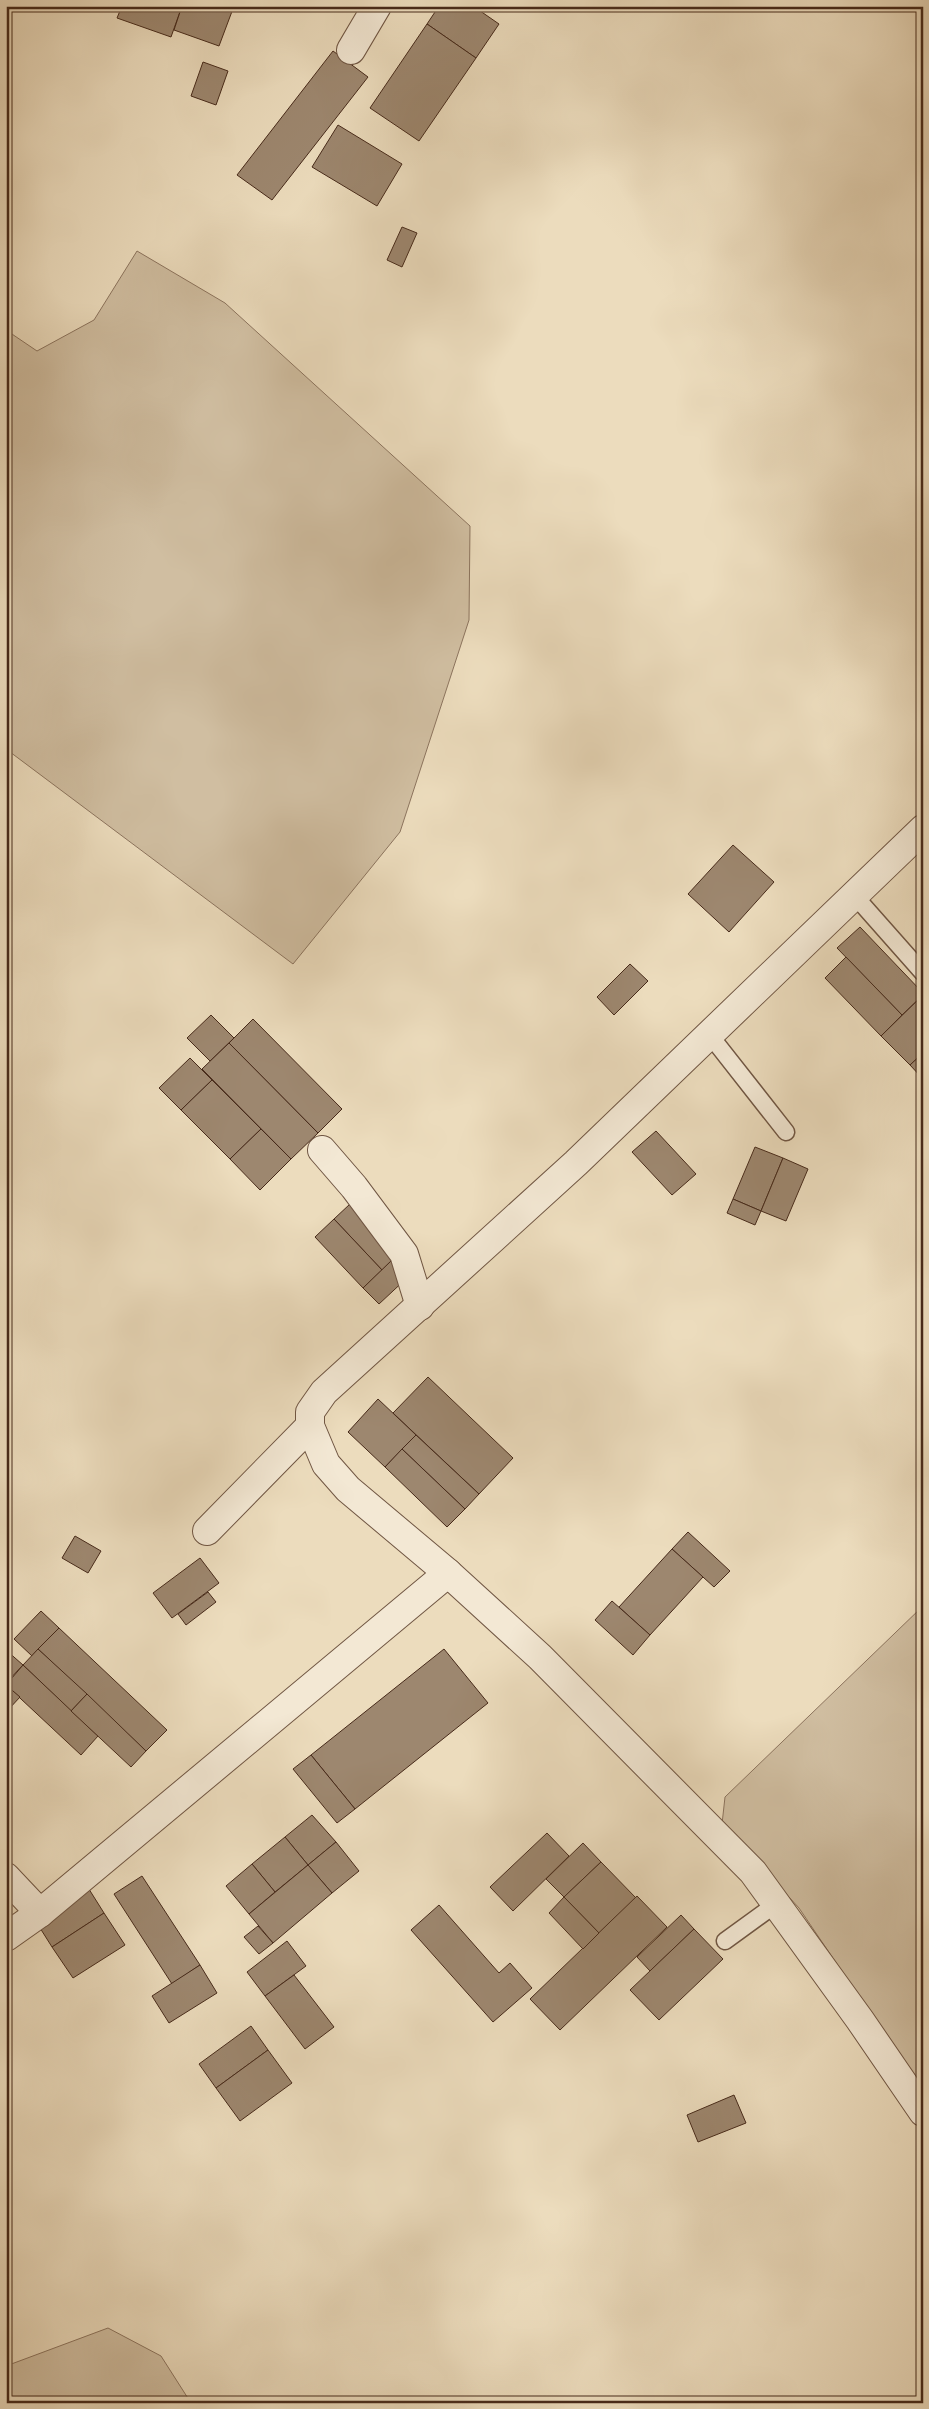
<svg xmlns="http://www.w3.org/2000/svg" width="929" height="2409" font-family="'Old Standard TT',serif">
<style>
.green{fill:#d0bea1;stroke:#8c745e}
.building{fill:#9d876f;stroke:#472a1a}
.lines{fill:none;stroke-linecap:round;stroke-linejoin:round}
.lane-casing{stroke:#705643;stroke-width:19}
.street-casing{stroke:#705643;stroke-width:30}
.lane{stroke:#f3e8d4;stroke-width:16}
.street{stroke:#f3e8d4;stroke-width:28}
</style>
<rect width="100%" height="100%" fill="#ecdcbd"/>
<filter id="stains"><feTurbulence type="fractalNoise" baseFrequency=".004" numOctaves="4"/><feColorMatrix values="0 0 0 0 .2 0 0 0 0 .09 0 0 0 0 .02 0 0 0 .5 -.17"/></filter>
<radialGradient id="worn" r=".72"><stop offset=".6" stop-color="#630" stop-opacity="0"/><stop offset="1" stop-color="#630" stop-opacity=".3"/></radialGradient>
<!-- green -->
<g class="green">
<path d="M137 251 225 303 470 526 469 620 400 832 293 964 6 749V330L37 351 94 320Z"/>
<path d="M923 1606V2091L799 1908 722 1824 725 1797Z"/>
<path d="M108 2328 161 2356 191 2403H6V2366Z"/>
</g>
<!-- building -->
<g class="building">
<path d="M122 6H182L171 37 117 18Z"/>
<path d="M182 6H234L219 46 174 30Z"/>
<path d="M439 6H473L499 24 476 58 427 24Z"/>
<path d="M427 24 476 58 419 141 370 108Z"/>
<path d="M333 51 368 77 272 200 237 175Z"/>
<path d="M203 62 228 71 216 105 191 96Z"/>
<path d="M338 125 402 164 377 206 312 167Z"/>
<path d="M402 227 417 233 402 267 387 260Z"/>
<path d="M733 845 774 882 729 932 688 894Z"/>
<path d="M860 927 923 993V995L902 1015 837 948Z"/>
<path d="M846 957 902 1015 881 1036 825 978Z"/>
<path d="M630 964 648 981 614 1015 597 997Z"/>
<path d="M923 995V1053L910 1065 881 1036Z"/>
<path d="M211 1015 234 1038 210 1061 187 1038Z"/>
<path d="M253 1019 342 1109 318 1133 229 1043Z"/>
<path d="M229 1043 318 1133 291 1159 202 1069Z"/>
<path d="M923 1053V1079L910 1065Z"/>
<path d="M190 1058 212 1080 181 1110 159 1088Z"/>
<path d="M212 1080 261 1129 230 1159 181 1110Z"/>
<path d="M261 1129 291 1159 260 1190 230 1159Z"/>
<path d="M656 1131 696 1174 672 1195 632 1152Z"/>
<path d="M755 1147 783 1158 761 1211 733 1199Z"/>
<path d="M783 1158 808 1169 786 1221 761 1211Z"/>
<path d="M733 1199 761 1211 755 1225 727 1213Z"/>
<path d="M350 1204 398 1254 382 1270 334 1219Z"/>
<path d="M334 1219 382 1270 363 1288 315 1237Z"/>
<path d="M392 1260 408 1277 379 1304 363 1288Z"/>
<path d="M428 1377 513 1458 479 1494 393 1413Z"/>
<path d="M378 1399 416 1435 385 1467 348 1432Z"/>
<path d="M416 1435 479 1494 465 1509 402 1449Z"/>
<path d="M402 1449 465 1509 447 1527 385 1467Z"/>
<path d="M688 1532 730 1571 714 1587 672 1549Z"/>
<path d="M75 1536 101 1551 88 1573 62 1558Z"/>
<path d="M672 1549 703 1577 650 1635 619 1607Z"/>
<path d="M200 1558 219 1583 172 1618 153 1593Z"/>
<path d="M208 1592 216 1602 186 1625 178 1614Z"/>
<path d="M612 1601 650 1635 633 1655 595 1620Z"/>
<path d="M41 1611 59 1628 32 1656 14 1639Z"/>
<path d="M59 1628 167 1730 146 1751 38 1649Z"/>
<path d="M38 1649 87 1694 71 1711 23 1665Z"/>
<path d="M444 1649 488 1703 355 1809 311 1755Z"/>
<path d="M6 1650 23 1665 6 1683Z"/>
<path d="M23 1665 98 1736 81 1755 6 1685Z"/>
<path d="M6 1685 20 1697 8 1710 6 1708Z"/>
<path d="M87 1694 146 1751 131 1767 71 1711Z"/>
<path d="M311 1755 355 1809 337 1823 293 1769Z"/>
<path d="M312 1815 336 1842 308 1865 285 1837Z"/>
<path d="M547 1833 569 1856 513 1911 490 1887Z"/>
<path d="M285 1837 308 1865 275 1892 252 1864Z"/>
<path d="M336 1842 359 1871 332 1893 308 1865Z"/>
<path d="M583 1843 601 1862 564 1897 546 1879Z"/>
<path d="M601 1862 636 1898 599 1933 564 1897Z"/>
<path d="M252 1864 275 1892 249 1914 226 1886Z"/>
<path d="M308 1865 332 1893 273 1943 249 1914Z"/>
<path d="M142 1876 200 1965 172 1984 114 1894Z"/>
<path d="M87 1886 104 1913 52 1947 35 1920Z"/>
<path d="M637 1896 667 1927 560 2030 530 1999Z"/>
<path d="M564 1897 599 1933 583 1949 549 1913Z"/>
<path d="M439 1905 499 1973 510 1963 532 1988 493 2022 411 1930Z"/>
<path d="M104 1913 125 1945 73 1978 52 1947Z"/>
<path d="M681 1915 694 1929 650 1971 637 1957Z"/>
<path d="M258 1926 273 1943 259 1954 244 1937Z"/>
<path d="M694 1929 723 1959 659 2020 630 1990Z"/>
<path d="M287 1941 306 1966 265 1996 247 1972Z"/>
<path d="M200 1965 217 1993 169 2023 152 1996Z"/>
<path d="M294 1975 334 2027 305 2049 265 1996Z"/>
<path d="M251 2026 268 2050 216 2088 199 2064Z"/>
<path d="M268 2050 292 2083 240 2121 216 2088Z"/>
<path d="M734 2095 746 2123 698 2142 687 2115Z"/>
</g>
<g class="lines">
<!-- lane casing -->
<g class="lane-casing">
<g id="lane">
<path d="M854 895 923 973"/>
<path d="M709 1034 786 1132"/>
<path d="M725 1941 776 1904"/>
</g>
</g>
<!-- street casing -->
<g class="street-casing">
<g id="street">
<path d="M351 50 377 6"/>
<path d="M322 1150 354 1187 404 1254 420 1306"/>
<path d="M207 1531 310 1426"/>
<path d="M448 1573 348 1489 326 1464 310 1426V1412L324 1392 576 1163 923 829"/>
<path d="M6 1877 40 1913"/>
<path d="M6 1937 40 1913 448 1573 540 1657 753 1872 860 2020 923 2112"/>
</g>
</g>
<!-- lane -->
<use href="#lane" class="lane"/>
<!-- street -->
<use href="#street" class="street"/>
</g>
<!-- margin -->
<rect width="929" height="2409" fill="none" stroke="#ecdcbd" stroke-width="25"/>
<rect x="8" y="8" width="914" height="2394" fill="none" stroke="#472a1a" stroke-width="2.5"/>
<rect x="12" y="12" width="904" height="2384" fill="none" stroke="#472a1a"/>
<rect width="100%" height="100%" filter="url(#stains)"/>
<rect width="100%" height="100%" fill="url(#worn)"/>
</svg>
